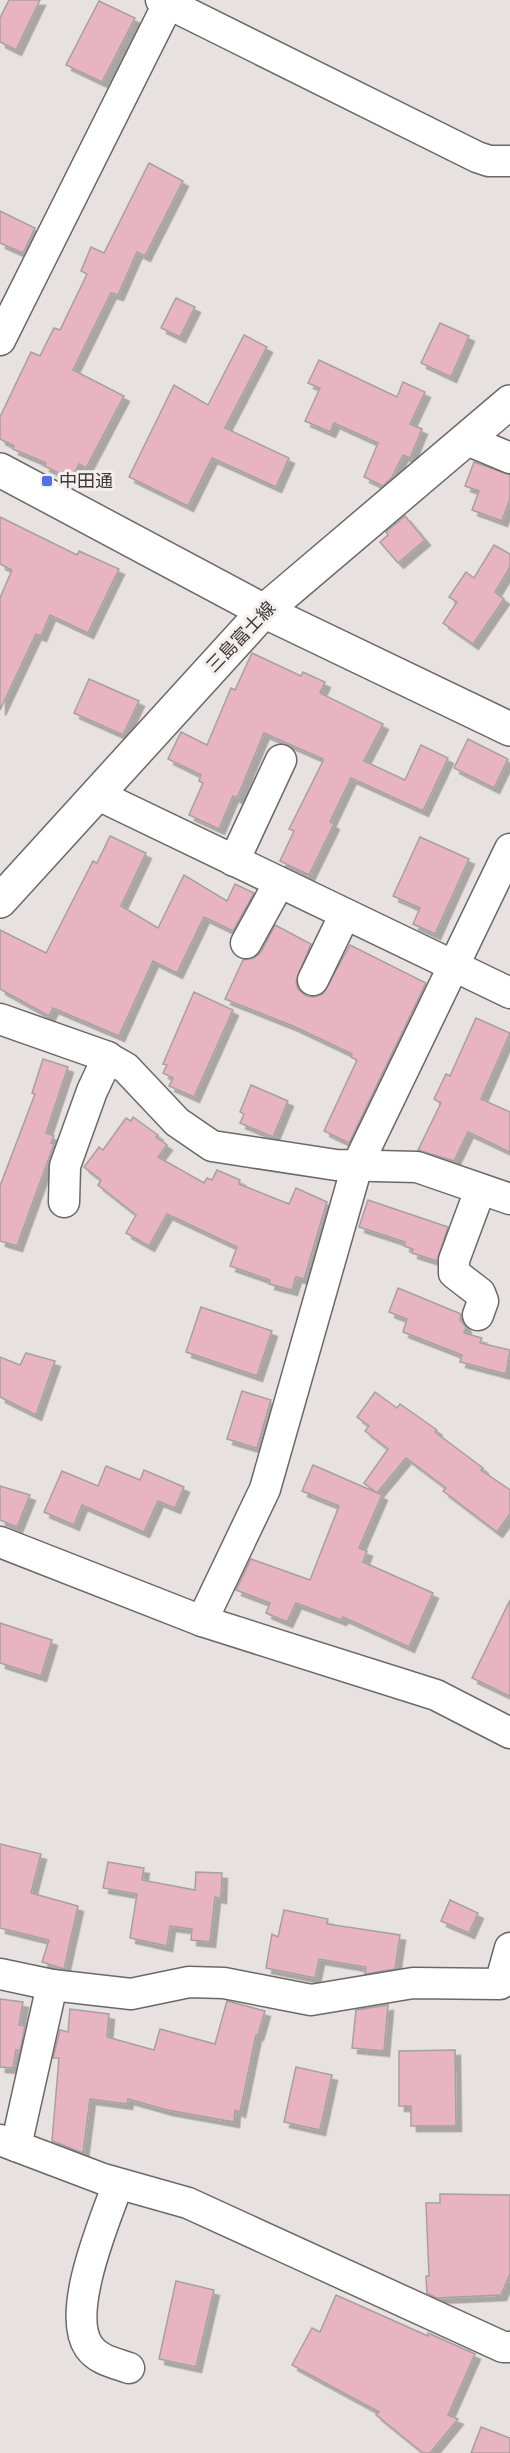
<svg xmlns="http://www.w3.org/2000/svg" width="510" height="2453" font-family="'Open Sans','Noto Sans JP',sans-serif">
<style>
.building{fill:#e8b4c2;stroke:#a6a0a2;stroke-width:1.5;filter:url(#shadow)}
.lines{fill:none;stroke-linecap:round;stroke-linejoin:round}
.minor-casing{stroke:#6d6868;stroke-width:33}
.tertiary-casing{stroke:#6d6868;stroke-width:36}
.primary-casing{stroke:#6d6868;stroke-width:36}
.minor{stroke:#fff;stroke-width:30}
.tertiary{stroke:#fff;stroke-width:33}
.primary{stroke:#fff;stroke-width:33}
.poi-dot{fill:#546fe4;stroke:#f5eeee;stroke-width:2}
.labels{text-anchor:middle;stroke-width:6;stroke-linejoin:round;paint-order:stroke}
.poi-label{font-size:18px;fill:#3b3939;stroke:#f5eeee;text-anchor:start}
.street-label{font-size:18px;fill:#3b3939;stroke:#f5eeee}
</style>
<defs>
<filter id="shadow"><feDropShadow dx="5.5" dy="5.5" stdDeviation="0" flood-color="#0004"/></filter>
</defs>
<rect width="100%" height="100%" fill="#e7e1e1"/>
<!-- building -->
<g class="building">
<path d="M9 0H40L16 50 0 42V18Z"/>
<path d="M99 1 135 18 102 82 66 65Z"/>
<path d="M149 163 183 181 145 256 137 252 118 295 111 293 73 370 124 396 86 468 79 464 72 479 44 466 46 463 13 449 14 446 0 439V417L31 352 40 356 54 328 60 330 87 274 81 271 91 247 104 253Z"/>
<path d="M0 211 35 228 23 253 0 243Z"/>
<path d="M176 298 195 307 180 337 161 328Z"/>
<path d="M440 323 469 336 451 377 421 363Z"/>
<path d="M244 335 267 347 225 428 289 458 276 487 212 458 188 506 129 477 174 385 208 405Z"/>
<path d="M319 360 397 397 403 382 425 392 410 424 422 429 410 458 403 455 392 477 383 486 364 477 378 443 334 423 330 432 305 421 320 388 308 383Z"/>
<path d="M474 462 510 475V499L502 521 472 510 479 491 465 486Z"/>
<path d="M405 516 425 540 398 563 380 542 388 535 386 532Z"/>
<path d="M0 517 77 555 79 551 119 569 88 633 50 615 41 636 36 634 0 710V598L12 570 0 564Z"/>
<path d="M494 545 510 554V567L495 592 504 599 473 644 443 623 457 602 449 597 466 572 474 578Z"/>
<path d="M252 653 301 676 303 672 325 682 320 693 383 724 364 761 405 780 421 745 448 758 423 811 351 778 330 822 334 824 309 875 280 861 294 831 289 829 323 761V759L264 733 237 798 233 796 219 829 189 815 203 783 199 781 201 775 168 759 181 732 207 745 231 688 235 690Z"/>
<path d="M89 679 139 701 123 735 74 713Z"/>
<path d="M468 739 508 759 494 788 454 768Z"/>
<path d="M110 836 146 853 121 906 158 928 184 875 227 901 235 884 254 893 233 931 204 917 177 973 153 961 119 1036 53 1008 49 1016 0 989V930L46 953 93 861 97 863Z"/>
<path d="M420 837 469 859 435 934 413 924 420 908 393 896Z"/>
<path d="M275 925 311 944 296 981 298 989 306 996 315 997 323 994 350 945 426 983 349 1143 324 1131 357 1060 351 1057 352 1054 293 1026 225 999 243 960 254 958 261 952Z"/>
<path d="M194 992 233 1010 194 1097 169 1086 173 1078 163 1073 167 1065 163 1064Z"/>
<path d="M476 1018 510 1033 481 1099 510 1112V1152L468 1132 454 1161 418 1150 441 1103 434 1099 446 1074 450 1076Z"/>
<path d="M43 1059 68 1067 46 1133 54 1136 51 1143 54 1144 17 1246 0 1241V1186L35 1094 32 1093Z"/>
<path d="M251 1085 288 1101 273 1137 240 1123 244 1114 240 1112Z"/>
<path d="M133 1117 158 1135 156 1137 167 1145 158 1157 204 1183 207 1178 212 1180 217 1170 240 1180 239 1184 289 1204 296 1188 327 1202 304 1279 296 1277 292 1290 269 1284 270 1280 230 1266 237 1247 167 1214 149 1246 126 1233 136 1215 98 1185 101 1180 84 1167 99 1147 103 1150 126 1118 131 1121Z"/>
<path d="M368 1200 448 1227 437 1261 412 1253 413 1249 404 1246 405 1242 359 1227Z"/>
<path d="M398 1288 461 1314 460 1320 466 1327 464 1333 482 1338 480 1343 510 1350 506 1374 460 1362 462 1355 403 1332 407 1319 389 1312Z"/>
<path d="M201 1307 272 1331 257 1376 186 1352Z"/>
<path d="M26 1353 55 1361 36 1415 0 1397V1357L20 1365Z"/>
<path d="M242 1391 271 1400 257 1448 227 1439Z"/>
<path d="M375 1392 397 1408 400 1404 437 1430 435 1432 483 1468 481 1470 510 1490V1514L497 1532 443 1491 446 1488 406 1458 377 1493 364 1483 388 1449 365 1431 369 1426 357 1417Z"/>
<path d="M313 1465 382 1495 359 1548 367 1551 363 1562 433 1593 409 1647 343 1617 341 1620 296 1603 287 1622 266 1613 270 1603 236 1590 251 1559 310 1580 339 1506 302 1491Z"/>
<path d="M106 1466 140 1480 144 1470 184 1487 175 1508 158 1501 144 1532 82 1505 74 1525 44 1512 62 1471 98 1486Z"/>
<path d="M0 1486 30 1495 17 1527 0 1520Z"/>
<path d="M510 1600V1696L472 1678Z"/>
<path d="M0 1623 52 1640 41 1676 0 1663Z"/>
<path d="M0 1844 41 1854 31 1893 78 1906 64 1969 42 1962 49 1940 0 1928Z"/>
<path d="M108 1862 144 1868 142 1880 195 1890 196 1872 222 1873 221 1898 215 1897 210 1942 191 1940 192 1929 170 1926 167 1946 130 1938 137 1894 103 1888Z"/>
<path d="M450 1900 478 1913 469 1933 441 1921Z"/>
<path d="M284 1910 328 1919 327 1924 400 1935 395 1969 365 1974 366 1967 319 1959 315 1978 266 1968 272 1934 278 1937Z"/>
<path d="M0 1999 23 2002 19 2025 25 2026 20 2051 16 2050 13 2068 0 2067Z"/>
<path d="M227 2001 265 2011 258 2035H256L240 2112 235 2110 234 2122 167 2110 128 2099 127 2104 90 2099 83 2153 52 2141 59 2058H53L60 2030 68 2032 70 2009 109 2014 107 2037 154 2050 160 2029 215 2044Z"/>
<path d="M388 2005 384 2051 352 2048 356 2010Z"/>
<path d="M455 2050 456 2126H411V2106H399V2051Z"/>
<path d="M296 2067 332 2075 320 2130 284 2122Z"/>
<path d="M440 2194 510 2195V2274L501 2295 436 2298 427 2293 426 2276H429L426 2203H440Z"/>
<path d="M176 2281 214 2290 196 2367 159 2359Z"/>
<path d="M336 2295 428 2336V2333L475 2354 448 2415 458 2419 430 2453H423L376 2415 379 2412 292 2365 312 2328 320 2332Z"/>
<path d="M481 2427 510 2438V2453H471Z"/>
</g>
<g class="lines">
<!-- minor casing -->
<g class="minor-casing">
<g id="minor">
<path d="M161 0 477 157 489 161H510"/>
<path d="M0 340 168 4"/>
<path d="M467 440 510 458"/>
<path d="M96 794 510 993"/>
<path d="M234 861 281 760"/>
<path d="M246 943 279 883"/>
<path d="M313 980 345 914"/>
<path d="M0 1019 105 1056 126 1068 177 1122 212 1146 336 1165 417 1167 510 1199"/>
<path d="M64 1202 65 1166 92 1091 108 1057"/>
<path d="M478 1315 483 1301 480 1293 454 1273V1260L480 1190"/>
<path d="M0 1542 202 1621 436 1695 510 1733"/>
<path d="M202 1621 265 1489 357 1166 510 849"/>
<path d="M0 1974 52 1985 131 1994 189 1982 224 1983 311 2000 413 1983 500 1984 510 1948"/>
<path d="M0 2140 103 2179 188 2203 503 2347H510"/>
<path d="M16 2146 52 1985"/>
<path d="M118 2184C105 2220 65 2313 89 2347 98 2360 115 2363 129 2368"/>
</g>
</g>
<!-- tertiary casing -->
<g class="tertiary-casing">
<path id="tertiary" d="M0 470 264 611 510 729"/>
</g>
<!-- primary casing -->
<g class="primary-casing">
<path id="primary" d="M0 901 264 611 510 402"/>
</g>
<!-- minor -->
<use href="#minor" class="minor"/>
<!-- tertiary -->
<use href="#tertiary" class="tertiary"/>
<!-- primary -->
<use href="#primary" class="primary"/>
</g>
<!-- markers -->
<rect class="poi-dot" x="41" y="475" width="12" height="12" rx="3"/>
<g class="labels">
<!-- poi labels -->
<g class="poi-label">
<text x="59" y="487">中田通</text>
</g>
<!-- street labels -->
<g class="street-label">
<text transform="translate(241 637) rotate(-46)" y="6">三島富士線</text>
</g>
</g>
</svg>
